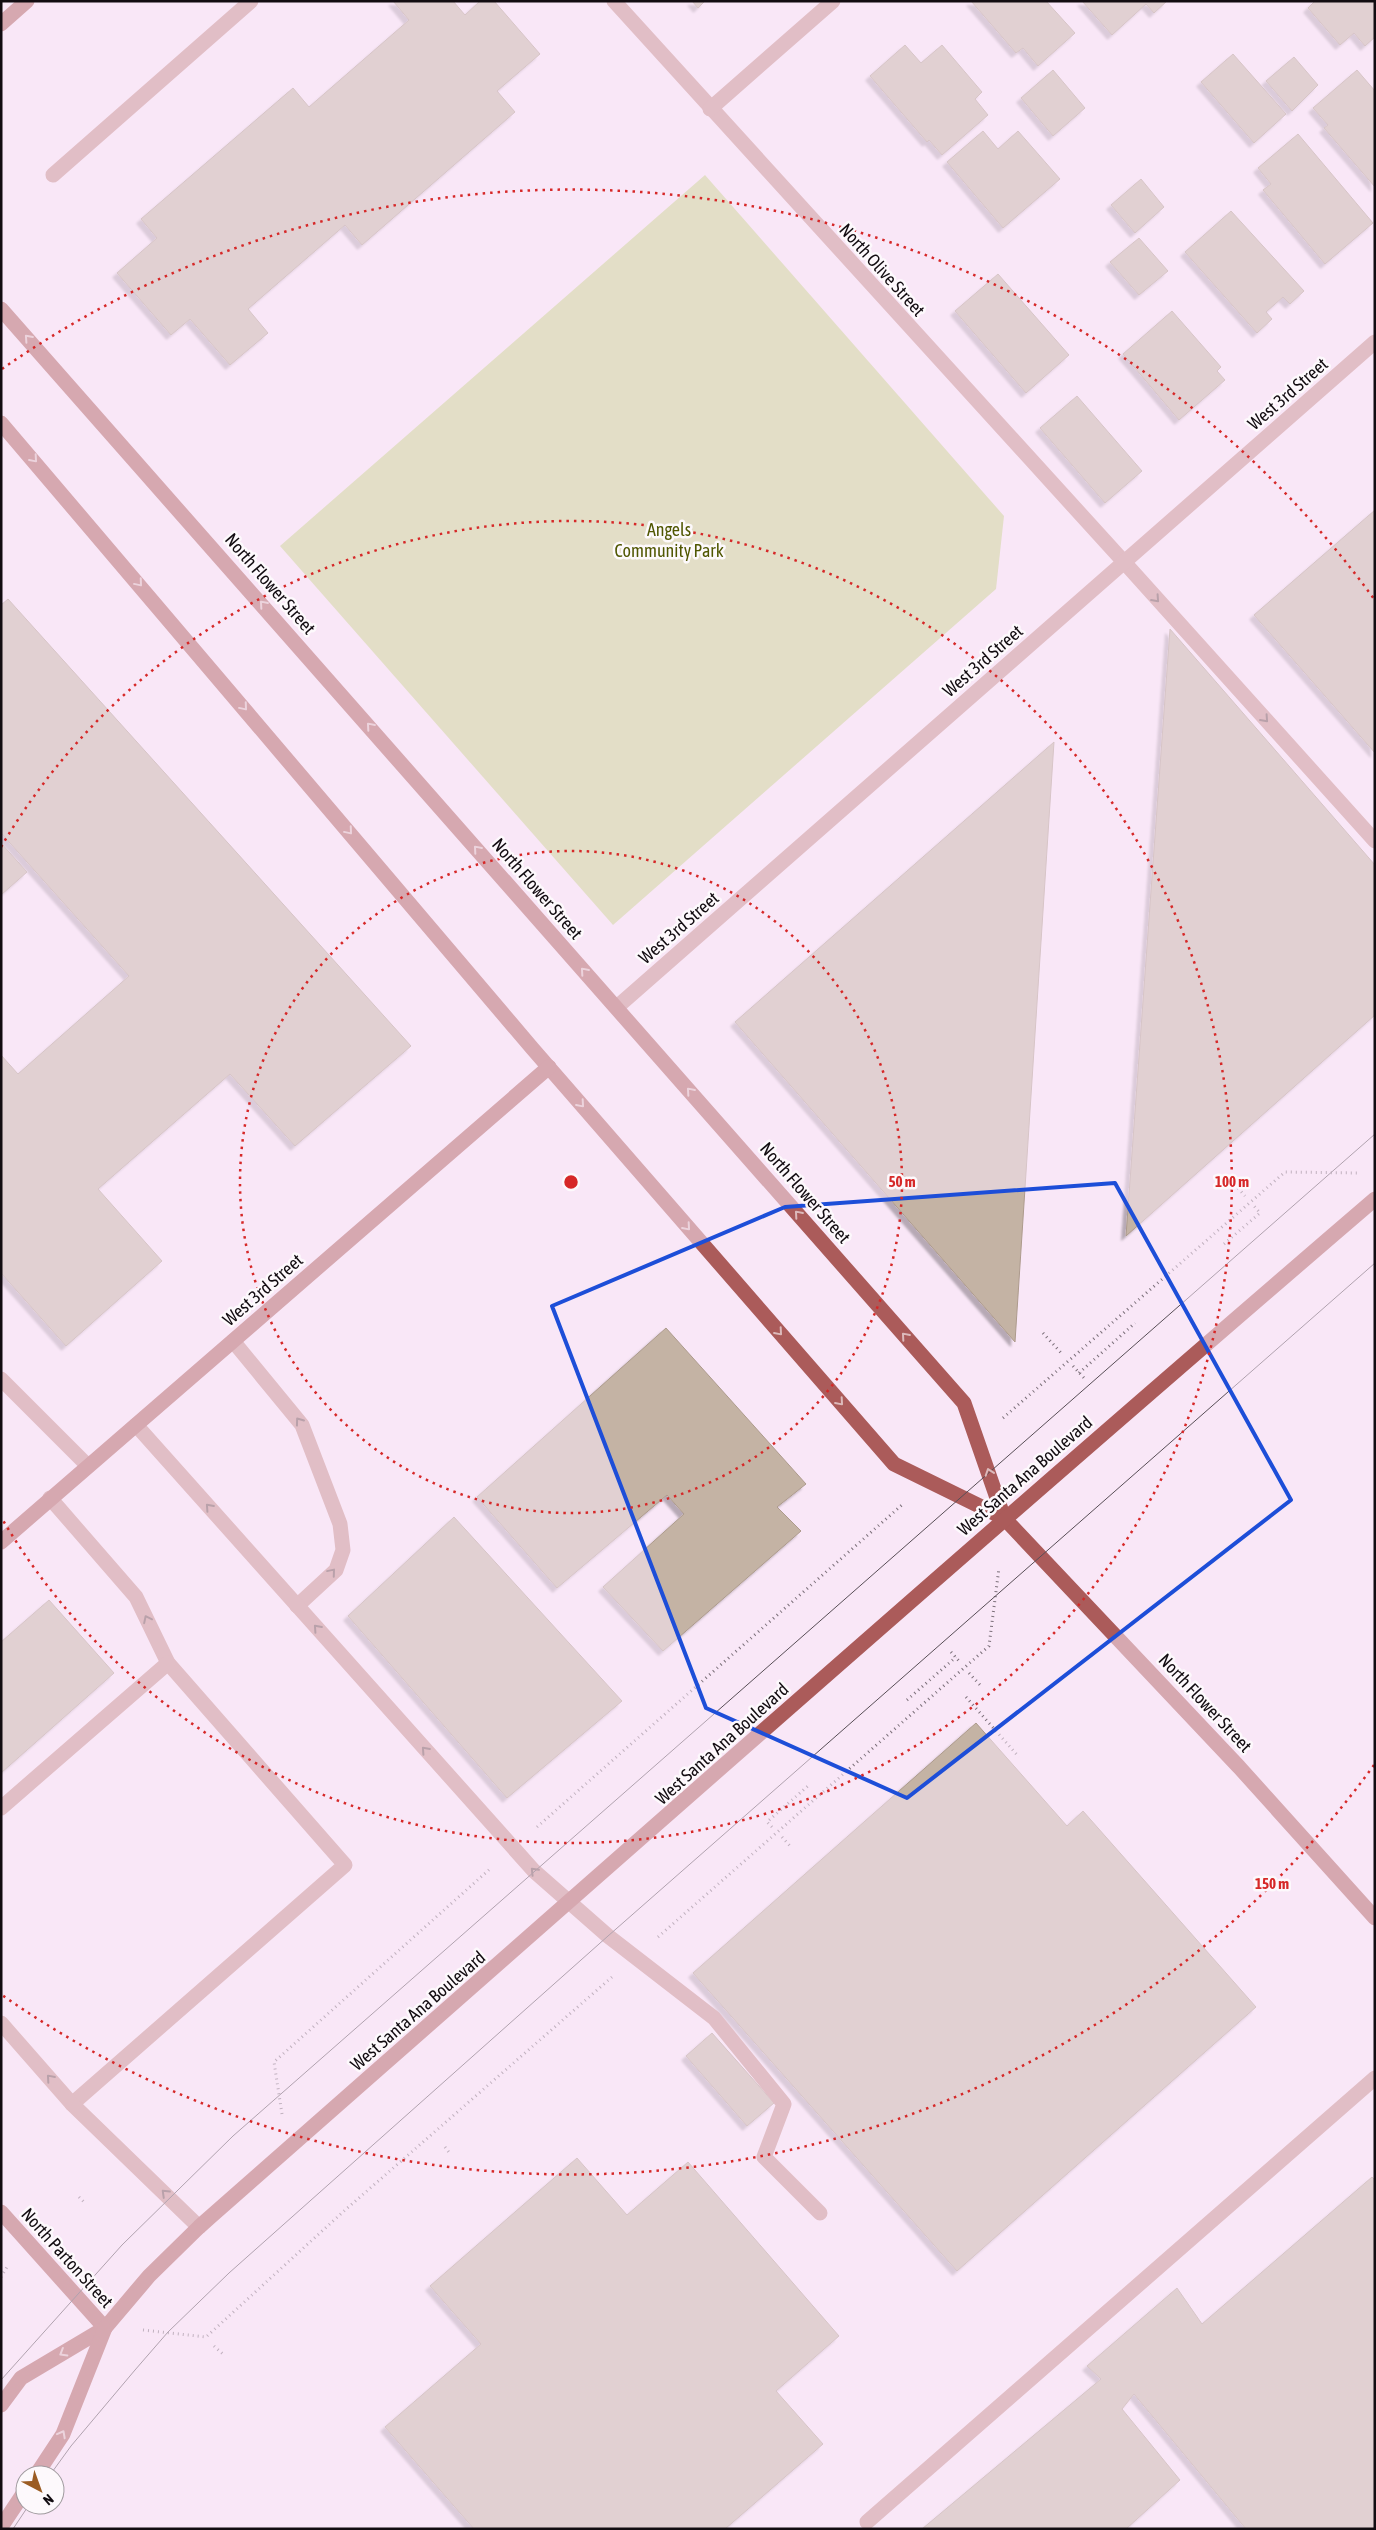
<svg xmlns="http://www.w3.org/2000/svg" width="1376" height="2530" font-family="'Asap Condensed',sans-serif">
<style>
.green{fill:#c7d28c}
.building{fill:#c4b3a4;stroke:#ad9b8d;filter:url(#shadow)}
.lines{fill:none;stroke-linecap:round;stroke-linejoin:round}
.path{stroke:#7c707a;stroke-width:3;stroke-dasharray:1 4;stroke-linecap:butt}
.lane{stroke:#c48c89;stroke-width:15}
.street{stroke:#c48c89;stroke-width:15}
.secondary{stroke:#ab5b5a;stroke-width:15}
.tram{stroke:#584e56;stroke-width:1}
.oneway{stroke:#dcbabb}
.oneway2{stroke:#6b4c4d}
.marked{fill:none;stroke:#1d4ed8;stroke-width:4;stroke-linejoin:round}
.ring{fill:none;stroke:#d62828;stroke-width:2.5;stroke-dasharray:2.5 5}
.labels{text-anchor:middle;stroke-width:5;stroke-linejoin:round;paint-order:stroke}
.street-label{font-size:18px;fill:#120c11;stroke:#fdf9fc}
.park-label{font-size:18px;fill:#505702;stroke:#fdf9fc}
.centre{fill:#d62828;stroke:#fdf9fc;stroke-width:2.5}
.ring-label{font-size:15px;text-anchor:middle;font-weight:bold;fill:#d62828;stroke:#fdf9fc;stroke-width:5;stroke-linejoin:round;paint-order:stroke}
</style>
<defs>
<filter id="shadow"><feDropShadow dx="-4.5" dy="4.5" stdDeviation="1" flood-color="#0004"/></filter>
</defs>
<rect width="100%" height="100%" fill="#f9e7f7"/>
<!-- green -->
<path class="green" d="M705 175 1004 516 996 589 613 925 280 546Z"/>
<!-- building -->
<g class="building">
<path d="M393 1H453L465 15 480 1H494L540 54 497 91 515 112 362 245 345 225 248 309 268 333 230 365 190 319 171 335 117 273 157 238 141 219 293 88 309 107 409 20Z"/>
<path d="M692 1H705L698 8Z"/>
<path d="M971 1H1046L1075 33 1038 66 1023 48 1016 53Z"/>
<path d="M1082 1H1167L1154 13 1146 4 1112 35Z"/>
<path d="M1315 1H1375V37L1365 46 1354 33 1340 45 1308 8Z"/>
<path d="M905 45 921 63 942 45 982 92 975 99 988 115 942 155 929 140 927 142 870 76Z"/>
<path d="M1233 54 1286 114 1254 143 1201 82Z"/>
<path d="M1294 57 1318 85 1292 111 1266 81Z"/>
<path d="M1053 70 1085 108 1053 136 1021 98Z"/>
<path d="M1357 70 1375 91V187L1324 128 1328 125 1313 108Z"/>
<path d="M983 131 998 149 1018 131 1060 179 1003 228 947 162Z"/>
<path d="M1298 134 1373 223 1325 264 1263 190 1271 184 1258 168Z"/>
<path d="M1141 179 1164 207 1135 233 1111 205Z"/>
<path d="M1231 211 1304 291 1290 304 1283 297 1266 312 1272 319 1257 333 1185 252Z"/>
<path d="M1139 238 1168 271 1139 295 1110 262Z"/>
<path d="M998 274 1069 355 1026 393 955 311Z"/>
<path d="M1172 311 1221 367 1217 371 1225 380 1179 420 1123 354Z"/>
<path d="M1077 396 1142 471 1105 503 1040 428Z"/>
<path d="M1375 510V753L1254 615Z"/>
<path d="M8 599 411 1046 295 1146 230 1074 98 1189 162 1261 66 1346 1 1273V1055L18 1074 129 976 1 833V605Z"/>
<path d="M1170 629 1375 865V1015L1126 1236Z"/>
<path d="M1054 742 1015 1342 735 1022Z"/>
<path d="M1 843 27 872 1 895Z"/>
<path d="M666 1328 806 1484 777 1507 801 1531 663 1651 603 1587 684 1514 667 1495 557 1588 477 1497Z"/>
<path d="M454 1517 622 1701 507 1798 348 1616Z"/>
<path d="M49 1600 114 1673 1 1773V1642Z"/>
<path d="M976 1723 1067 1826 1083 1811 1256 2007 957 2271 693 1973Z"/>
<path d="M712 2033 774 2103 747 2126 686 2056Z"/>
<path d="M577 2158 627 2215 688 2162 839 2336 776 2391 823 2444 725 2529H474L385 2427 481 2344 430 2286Z"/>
<path d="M1372 2177 1375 2180V2529H1246L1134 2394 1122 2409 1180 2480 1126 2529H922L1101 2379 1087 2366 1177 2288 1202 2324Z"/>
</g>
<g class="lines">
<!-- path -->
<g class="path">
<path d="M1238 1188 1245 1196"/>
<path d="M1224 1244 1260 1213 1254 1206"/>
<path d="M1043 1333 1063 1355"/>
<path d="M1073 1366 1084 1378"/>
<path d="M1079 1373 1135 1323"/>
<path d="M1003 1418 1285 1172 1357 1173"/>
<path d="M951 1652 960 1662"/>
<path d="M969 1673 980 1685"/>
<path d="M966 1697 1019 1757"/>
<path d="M907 1700 956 1657"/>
<path d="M537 1827 903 1504"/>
<path d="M772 1827 767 1822 809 1785"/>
<path d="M782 1837 792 1848"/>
<path d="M658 1937 989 1646 999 1568"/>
<path d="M282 2114 274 2062 491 1868"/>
<path d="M445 2147 451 2155"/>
<path d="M79 2197 85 2203"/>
<path d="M1 2277 7 2267"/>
<path d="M143 2330 206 2337 344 2211 612 1977"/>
<path d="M214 2346 224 2355"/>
</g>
<!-- lane -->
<g class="lane">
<path d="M53 175 251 1"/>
<path d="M1124 562 1375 841"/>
<path d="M233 1341 302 1425 340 1524 343 1550 336 1570 297 1606"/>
<path d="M1 1379 88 1466"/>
<path d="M136 1425 534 1871 608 1936 714 2018 784 2104 764 2157 820 2213"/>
<path d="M50 1498 136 1597 168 1663 345 1865 72 2104"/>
<path d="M1 1808 168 1663"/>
<path d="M1 2023 72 2104 199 2227"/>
<path d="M867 2522 1375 2078"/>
</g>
<!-- street -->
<g class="street">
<path d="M614 1 1124 562"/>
<path d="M710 109 833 1"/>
<path d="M617 1007 1375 342"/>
</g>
<!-- secondary -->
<g class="secondary">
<path d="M1 24 27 1"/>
<path d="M1 309 964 1403 1004 1518"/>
<path d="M1 423 532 1048 894 1464 1004 1518 1239 1767 1375 1918"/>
<path d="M1 1542 549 1067"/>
<path d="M1 2212 105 2328"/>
<path d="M1 2405 21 2378 105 2328"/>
<path d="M36 2475 63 2434 105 2328 149 2276 199 2227C590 1883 980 1538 1375 1199"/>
<path d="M1 2527 25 2491"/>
</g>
<!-- tram -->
<g class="tram">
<path d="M1 2380 122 2245 233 2136 1375 1134"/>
<path d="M50 2475 71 2446 135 2370 168 2332 229 2273 608 1936 1375 1263"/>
<path d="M13 2529 29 2505"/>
</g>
</g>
<!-- one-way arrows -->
<defs><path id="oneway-chevron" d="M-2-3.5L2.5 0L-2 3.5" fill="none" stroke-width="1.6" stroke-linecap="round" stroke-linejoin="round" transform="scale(1.25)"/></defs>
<g class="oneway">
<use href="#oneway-chevron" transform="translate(28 338) rotate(-132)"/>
<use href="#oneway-chevron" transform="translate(34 459) rotate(49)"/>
<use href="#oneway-chevron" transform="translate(139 583) rotate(50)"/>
<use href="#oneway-chevron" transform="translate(263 604) rotate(-131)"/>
<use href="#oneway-chevron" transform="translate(244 707) rotate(50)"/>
<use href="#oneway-chevron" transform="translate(370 726) rotate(-131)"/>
<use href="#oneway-chevron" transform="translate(349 831) rotate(50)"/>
<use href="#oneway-chevron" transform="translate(477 849) rotate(-131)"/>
<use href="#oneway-chevron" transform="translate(584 971) rotate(-131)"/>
<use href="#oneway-chevron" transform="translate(690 1091) rotate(-131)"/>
<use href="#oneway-chevron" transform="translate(581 1104) rotate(49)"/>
<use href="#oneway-chevron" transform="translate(798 1214) rotate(-131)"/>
<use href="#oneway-chevron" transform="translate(687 1227) rotate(49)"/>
<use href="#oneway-chevron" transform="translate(779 1332) rotate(49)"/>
<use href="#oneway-chevron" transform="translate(905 1336) rotate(-131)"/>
<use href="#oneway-chevron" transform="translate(840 1402) rotate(49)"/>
<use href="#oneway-chevron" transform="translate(989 1472) rotate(-109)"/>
<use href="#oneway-chevron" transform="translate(63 2353) rotate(149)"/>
<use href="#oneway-chevron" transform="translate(62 2434) rotate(-62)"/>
</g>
<g class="oneway2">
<use href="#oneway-chevron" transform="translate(1156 599) rotate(48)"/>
<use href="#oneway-chevron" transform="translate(1265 719) rotate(48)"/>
<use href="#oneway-chevron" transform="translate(299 1421) rotate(-126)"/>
<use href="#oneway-chevron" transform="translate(209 1507) rotate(-132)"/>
<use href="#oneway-chevron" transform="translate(332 1572) rotate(-50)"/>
<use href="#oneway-chevron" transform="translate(147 1619) rotate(-116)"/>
<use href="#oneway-chevron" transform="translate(317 1628) rotate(-132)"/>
<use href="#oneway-chevron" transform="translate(425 1750) rotate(-132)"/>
<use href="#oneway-chevron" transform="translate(534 1871) rotate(-134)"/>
<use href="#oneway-chevron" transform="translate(50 2078) rotate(-131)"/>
<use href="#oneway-chevron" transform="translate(165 2193) rotate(-136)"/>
</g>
<!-- marked area -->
<path d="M0 0H1376V2530H0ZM1115 1183 1291 1500 907 1798 706 1708 552 1306 785 1207Z" fill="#f9e7f7" fill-opacity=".55" fill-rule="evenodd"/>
<path class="marked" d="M1115 1183 1291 1500 907 1798 706 1708 552 1306 785 1207Z"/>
<!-- distance rings -->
<g class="ring">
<circle cx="571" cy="1182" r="331"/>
<path d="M1 847A661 661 0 1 1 1 1517"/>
<path d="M1374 1765A992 992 0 0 1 2 1995M2 369A992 992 0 0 1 1374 599"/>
</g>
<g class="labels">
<!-- street labels -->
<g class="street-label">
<text transform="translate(882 270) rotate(48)" y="6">North Olive Street</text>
<text transform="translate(1288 394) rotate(-41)" y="6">West 3rd Street</text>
<text transform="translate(270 584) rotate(49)" y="6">North Flower Street</text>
<text transform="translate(983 661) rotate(-41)" y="6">West 3rd Street</text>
<text transform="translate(537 889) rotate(49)" y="6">North Flower Street</text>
<text transform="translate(679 928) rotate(-41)" y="6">West 3rd Street</text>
<text transform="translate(805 1193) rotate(49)" y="6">North Flower Street</text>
<text transform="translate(263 1290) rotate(-41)" y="6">West 3rd Street</text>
<text transform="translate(1025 1476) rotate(-41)" y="6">West Santa Ana Boulevard</text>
<text transform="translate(1205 1703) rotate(47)" y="6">North Flower Street</text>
<text transform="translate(722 1744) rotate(-42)" y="6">West Santa Ana Boulevard</text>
<text transform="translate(418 2011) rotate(-41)" y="6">West Santa Ana Boulevard</text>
<text transform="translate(67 2258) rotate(48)" y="6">North Parton Street</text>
</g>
<!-- park labels -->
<g class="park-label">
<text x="669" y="536">Angels<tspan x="669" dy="21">Community Park</tspan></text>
</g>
</g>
<circle cx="571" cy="1182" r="8" class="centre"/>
<g class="ring-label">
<text x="902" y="1187">50 m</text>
<text x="1232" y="1187">100 m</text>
<text x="1272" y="1889">150 m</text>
</g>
<!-- border -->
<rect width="1376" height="2530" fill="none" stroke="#120c11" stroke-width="5"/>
<!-- north arrow -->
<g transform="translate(40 2490) rotate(139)"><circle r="24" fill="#fdf9fc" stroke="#9f9a9e"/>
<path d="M0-4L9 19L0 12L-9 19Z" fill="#9b5c23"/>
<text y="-8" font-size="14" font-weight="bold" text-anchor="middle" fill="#120c11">N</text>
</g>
</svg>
